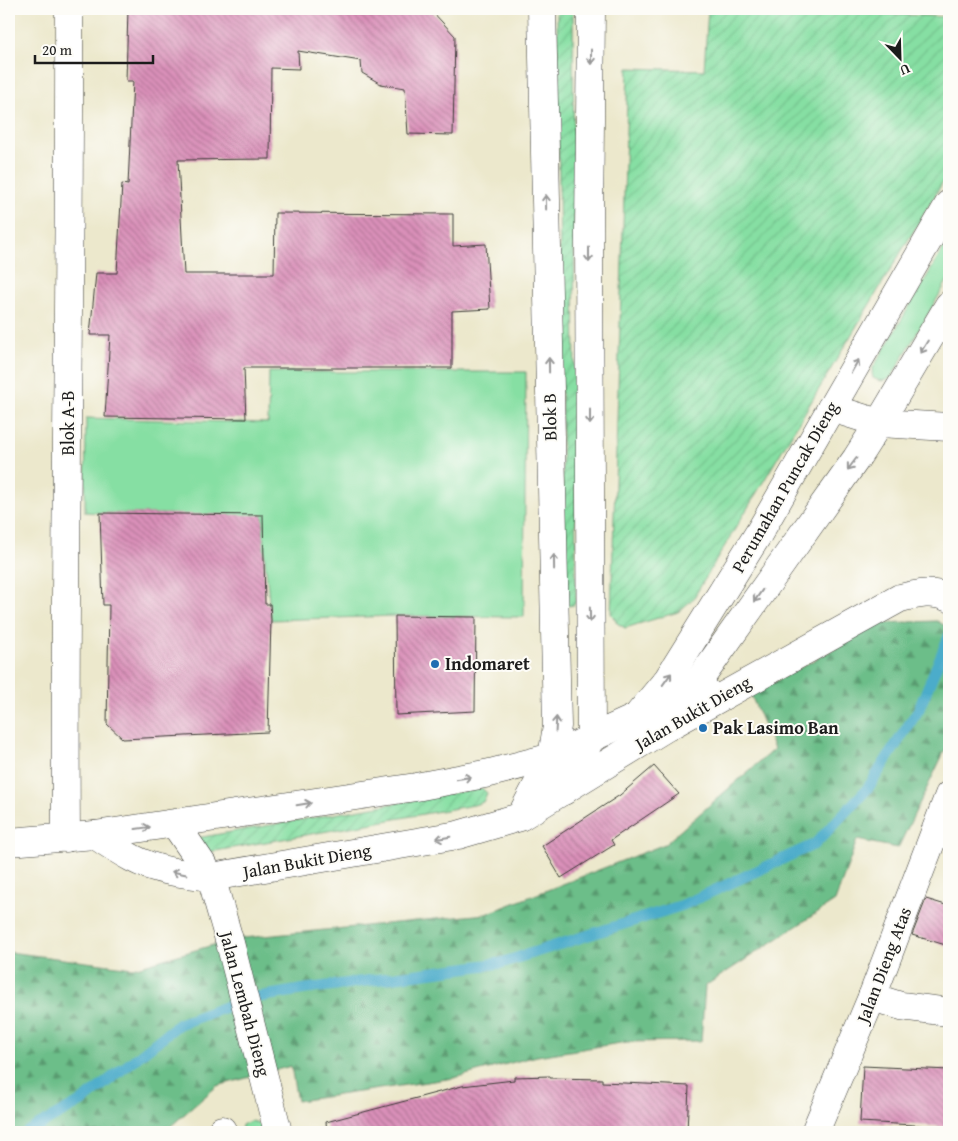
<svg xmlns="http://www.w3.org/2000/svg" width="958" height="1141" font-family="'Gentium Book Plus',serif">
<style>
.grass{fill:#86dfa3;stroke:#517e60}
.forest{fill:url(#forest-firs);stroke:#446d52}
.garden{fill:url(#garden-furrows);stroke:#517e60}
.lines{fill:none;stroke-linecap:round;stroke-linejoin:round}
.stream{stroke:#4bacca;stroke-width:11}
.building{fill:url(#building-back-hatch)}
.minor-casing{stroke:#3b3b36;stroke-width:29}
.minor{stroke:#fff;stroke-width:28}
.oneway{stroke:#999}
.poi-dot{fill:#1f6fb2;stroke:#fdfcf7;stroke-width:2}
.labels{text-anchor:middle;stroke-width:4;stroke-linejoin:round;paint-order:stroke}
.street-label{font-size:18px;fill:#1c1c1c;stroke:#fdfcf7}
.poi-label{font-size:18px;font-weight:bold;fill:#1c1c1c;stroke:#fdfcf7;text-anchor:start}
</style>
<defs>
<pattern id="forest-firs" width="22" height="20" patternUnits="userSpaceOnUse" patternTransform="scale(1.25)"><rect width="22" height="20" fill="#6cbe89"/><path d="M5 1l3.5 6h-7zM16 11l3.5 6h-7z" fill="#589a6f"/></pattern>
<pattern id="garden-furrows" width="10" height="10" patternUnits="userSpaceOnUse" patternTransform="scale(1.25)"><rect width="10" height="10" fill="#86dfa3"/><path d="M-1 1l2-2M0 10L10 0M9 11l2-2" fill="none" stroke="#73bf8c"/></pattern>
<pattern id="building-back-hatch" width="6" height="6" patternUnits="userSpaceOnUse" patternTransform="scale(1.25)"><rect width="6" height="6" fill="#da90b9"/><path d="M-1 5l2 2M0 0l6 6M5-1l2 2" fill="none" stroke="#b07596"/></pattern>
</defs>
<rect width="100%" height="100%" fill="#fdfcf7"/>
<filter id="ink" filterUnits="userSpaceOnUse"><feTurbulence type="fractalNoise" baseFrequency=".02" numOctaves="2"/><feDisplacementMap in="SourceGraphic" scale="10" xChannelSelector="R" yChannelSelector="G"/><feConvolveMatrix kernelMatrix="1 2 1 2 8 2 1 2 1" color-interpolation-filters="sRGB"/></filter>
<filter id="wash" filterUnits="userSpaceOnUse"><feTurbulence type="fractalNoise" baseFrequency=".0096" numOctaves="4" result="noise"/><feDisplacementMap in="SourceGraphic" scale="20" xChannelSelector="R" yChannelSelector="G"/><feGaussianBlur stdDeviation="1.12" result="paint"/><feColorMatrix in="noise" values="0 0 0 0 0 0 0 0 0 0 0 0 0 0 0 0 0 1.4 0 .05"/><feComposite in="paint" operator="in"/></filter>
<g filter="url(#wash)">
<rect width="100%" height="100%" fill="#ece8cc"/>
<!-- grass -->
<g class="grass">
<path d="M949 239V278L892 376C885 382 881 382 873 378L872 373 873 368Z"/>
<path d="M269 372H526L524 617 395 616 271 620 264 550 263 516 100 513 85 512 86 418 268 423Z"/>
<path d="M250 1121C258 1122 261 1124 263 1132H241L242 1125Z"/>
</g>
<!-- forest -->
<path class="forest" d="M937 621 949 628V742L898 848 857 840 835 901 705 986 701 1041 627 1042 537 1056 454 1078 297 1101 291 1066 217 1086 164 1132H9V952L133 968 234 939 486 914 665 844 774 749 751 695 881 623Z"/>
<!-- garden -->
<g class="garden">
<path d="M560 9H571L573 13 576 601 574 605 567 606 564 601 557 12Z"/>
<path d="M708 9H785L949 17V172L693 599 678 612 625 628 617 623 611 613 628 68 704 70Z"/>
<path d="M482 788 487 793 483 802 474 805 204 853 197 838Z"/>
</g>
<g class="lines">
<!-- stream -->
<path class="stream" d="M27 1132 84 1100 179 1024 247 999 306 989 501 963 683 905 815 844 868 788 919 709 949 636"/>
</g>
<g id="blocks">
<!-- building -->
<g class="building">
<path d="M128 9H430L455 36 453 135 408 134 405 88 381 84 362 73 361 61 298 51 299 69 271 68 270 159 178 160 184 274H274L275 213 453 214V246L486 244 490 309 452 311V368H244L246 419 105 417 110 335H90L96 273H117L122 184 128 185 133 81H126Z"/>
<path d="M100 513 263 515 265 604H270L271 620 268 732 123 739 107 724 109 605H103Z"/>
<path d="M395 616 476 617 475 711 396 715Z"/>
<path d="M654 766 679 794 611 840 614 845 561 878 542 846 620 795Z"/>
<path d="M926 899 949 906V946L912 935Z"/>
<path d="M863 1066 949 1070V1127L860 1122Z"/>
<path d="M550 1076V1078L602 1079V1082L689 1086 687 1132H327L326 1122 462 1086 514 1080V1077Z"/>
</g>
</g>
</g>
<g filter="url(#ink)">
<use href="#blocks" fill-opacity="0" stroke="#3b3b36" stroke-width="1"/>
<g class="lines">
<!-- minor casing -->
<g class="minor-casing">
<g id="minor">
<path d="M831 408 879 423 949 427"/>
<path d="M683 703 856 459 879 423 949 305"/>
<path d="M639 714 668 679 759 533 949 204"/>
<path d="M564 791 591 738 589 232 591 9"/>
<path d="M521 816 552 757 557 726 542 9"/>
<path d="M175 824 211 877 230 943 278 1132"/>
<path d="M95 835C107 843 119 851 132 858 156 871 184 874 211 877L458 835 520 817 667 727 900 598C917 594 933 590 949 598"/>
<path d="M66 838C64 561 70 285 69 9"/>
<path d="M9 842 95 835 416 787 490 773 552 757 591 738 635 718 687 696 706 691"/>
<path d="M872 997 901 1006 949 1012"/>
<path d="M222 1130 223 1132"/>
<path d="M815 1132 872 997 949 795"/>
</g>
</g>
<!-- minor -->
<use href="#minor" class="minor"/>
</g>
<!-- one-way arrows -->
<defs><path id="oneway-shaft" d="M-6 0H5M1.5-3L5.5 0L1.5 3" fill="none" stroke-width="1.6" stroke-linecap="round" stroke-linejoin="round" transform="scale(1.25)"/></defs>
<g class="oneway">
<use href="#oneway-shaft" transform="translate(591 57) rotate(90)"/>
<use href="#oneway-shaft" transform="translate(546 202) rotate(-91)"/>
<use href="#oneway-shaft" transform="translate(589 255) rotate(90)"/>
<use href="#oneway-shaft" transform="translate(924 347) rotate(121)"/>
<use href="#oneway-shaft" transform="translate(549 365) rotate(-91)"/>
<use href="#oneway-shaft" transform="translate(855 366) rotate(-60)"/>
<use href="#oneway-shaft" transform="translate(590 417) rotate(90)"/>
<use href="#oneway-shaft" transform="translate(852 464) rotate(127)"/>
<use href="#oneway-shaft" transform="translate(554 562) rotate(-91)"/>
<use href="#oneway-shaft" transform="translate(758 596) rotate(125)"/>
<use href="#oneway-shaft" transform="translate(590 615) rotate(89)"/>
<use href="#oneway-shaft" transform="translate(667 679) rotate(-54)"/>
<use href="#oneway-shaft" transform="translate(556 724) rotate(-87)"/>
<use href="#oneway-shaft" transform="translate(464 778) rotate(-10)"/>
<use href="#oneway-shaft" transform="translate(304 804) rotate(-9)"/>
<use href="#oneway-shaft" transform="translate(143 828) rotate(-8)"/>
<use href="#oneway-shaft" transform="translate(443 838) rotate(170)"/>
<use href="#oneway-shaft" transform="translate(179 873) rotate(-168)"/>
</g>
</g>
<!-- markers -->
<g class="poi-dot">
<circle cx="435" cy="664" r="5"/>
<circle cx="703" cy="728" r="5"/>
</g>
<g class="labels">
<!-- street labels -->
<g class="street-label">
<text transform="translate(550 417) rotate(-91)" y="6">Blok B</text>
<text transform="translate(68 423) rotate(-90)" y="6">Blok A-B</text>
<text transform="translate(785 487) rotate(-60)" y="6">Perumahan Puncak Dieng</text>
<text transform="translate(693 713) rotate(-30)" y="6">Jalan Bukit Dieng</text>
<text transform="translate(307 861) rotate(-10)" y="6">Jalan Bukit Dieng</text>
<text transform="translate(884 965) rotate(-69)" y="6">Jalan Dieng Atas</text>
<text transform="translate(245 1004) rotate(75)" y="6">Jalan Lembah Dieng</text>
</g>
<!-- poi labels -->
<g class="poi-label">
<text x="445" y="670">Indomaret</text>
<text x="713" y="734">Pak Lasimo Ban</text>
</g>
</g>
<!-- margin -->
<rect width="958" height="1141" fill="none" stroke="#fdfcf7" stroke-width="30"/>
<!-- north arrow -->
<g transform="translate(900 58) rotate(157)" stroke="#fdfcf7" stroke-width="4" paint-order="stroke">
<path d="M0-4L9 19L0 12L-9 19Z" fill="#1c1c1c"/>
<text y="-8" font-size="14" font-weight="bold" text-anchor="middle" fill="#1c1c1c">U</text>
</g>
<!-- scale -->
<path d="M35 55v8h118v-8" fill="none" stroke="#1c1c1c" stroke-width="2.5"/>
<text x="42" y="55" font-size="15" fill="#1c1c1c" stroke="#fdfcf7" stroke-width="4" paint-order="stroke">20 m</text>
</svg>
